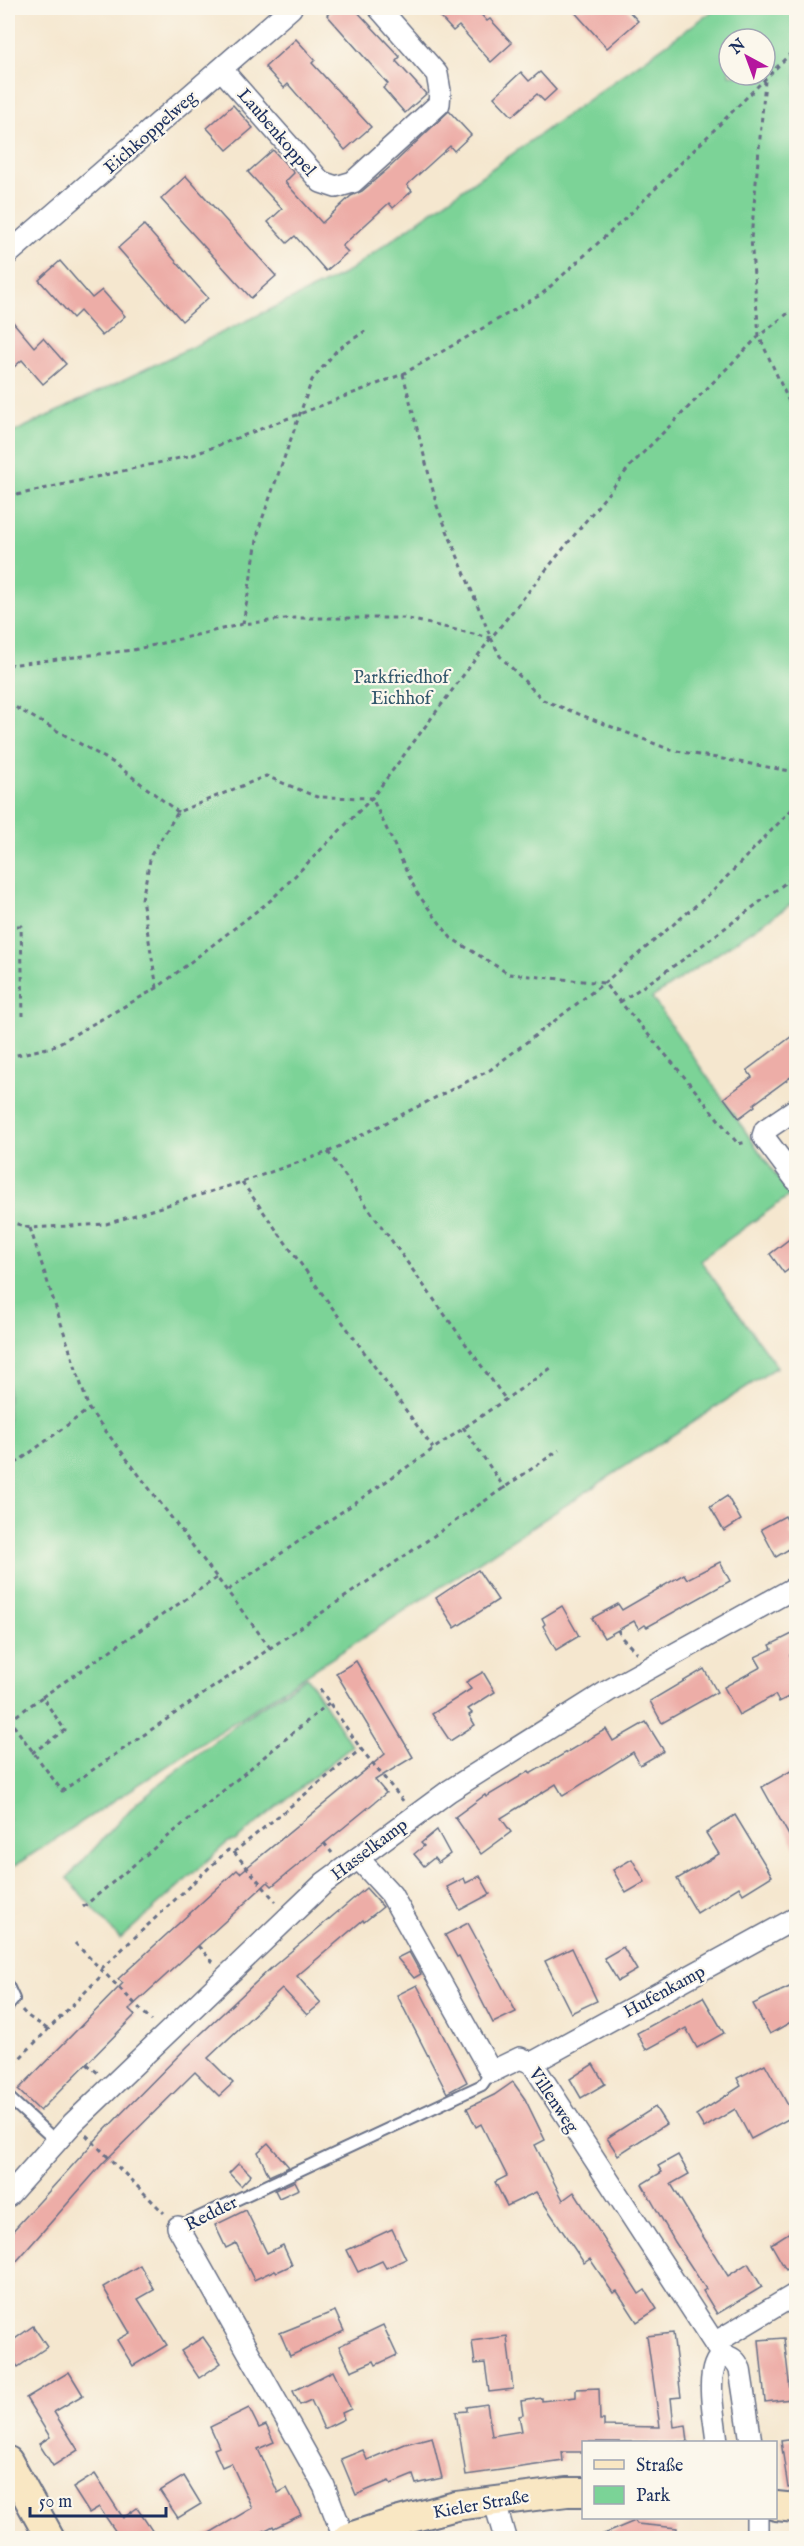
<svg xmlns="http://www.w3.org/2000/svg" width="804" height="2546" font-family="'IM FELL English',serif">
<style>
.green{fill:#7bd397;stroke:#4b817a;stroke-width:1.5;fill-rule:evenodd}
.building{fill:#edada7}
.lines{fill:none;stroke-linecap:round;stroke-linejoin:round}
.lane-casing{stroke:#676f86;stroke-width:14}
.street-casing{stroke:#676f86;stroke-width:24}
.secondary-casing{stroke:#676f86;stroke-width:32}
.path{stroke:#676f86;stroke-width:3;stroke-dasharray:4.5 4.5;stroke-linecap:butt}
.lane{stroke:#fff;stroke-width:10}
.street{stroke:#fff;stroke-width:21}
.secondary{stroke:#f9e7c3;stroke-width:28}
.labels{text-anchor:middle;stroke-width:4.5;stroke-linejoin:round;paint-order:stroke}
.street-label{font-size:18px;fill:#1b2f5e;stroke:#fbf7ec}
.park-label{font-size:18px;fill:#33586c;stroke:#fbf7ec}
</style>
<rect width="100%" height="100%" fill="#fbf7ec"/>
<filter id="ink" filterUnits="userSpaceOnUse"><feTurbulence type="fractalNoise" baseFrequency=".0167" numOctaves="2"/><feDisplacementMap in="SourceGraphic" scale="12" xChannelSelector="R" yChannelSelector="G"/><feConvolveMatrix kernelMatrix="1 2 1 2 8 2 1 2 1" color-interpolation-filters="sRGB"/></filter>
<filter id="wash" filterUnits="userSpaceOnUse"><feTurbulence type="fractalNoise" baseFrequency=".008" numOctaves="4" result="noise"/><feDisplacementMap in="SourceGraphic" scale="24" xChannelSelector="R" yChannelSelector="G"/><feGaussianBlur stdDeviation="1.35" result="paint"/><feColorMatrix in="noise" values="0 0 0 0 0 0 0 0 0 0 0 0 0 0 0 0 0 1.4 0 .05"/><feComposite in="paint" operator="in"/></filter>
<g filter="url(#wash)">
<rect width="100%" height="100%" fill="#f5e7cf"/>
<!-- green -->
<g class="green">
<path d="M717 8H796V901L652 998 790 1195 700 1260 777 1367 8 1870V435L344 274ZM729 39H765V75H729Z"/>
<path d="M307 1677 352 1746 235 1841 228 1842 120 1939 67 1878 137 1802 244 1718Z"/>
</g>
<g id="blocks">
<!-- building -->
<g class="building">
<path d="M335 8H354L400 57 396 61 426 94 405 113 383 88 388 84 327 15Z"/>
<path d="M432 8H475L487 21 490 19 512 43 491 62 459 26 453 31Z"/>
<path d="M571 8H626L638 21 607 48Z"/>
<path d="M296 39 315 60 312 63 371 127 345 150 288 84 284 88 265 67Z"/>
<path d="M521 72 529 81 540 72 556 90 544 101 537 94 512 116 494 97Z"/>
<path d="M233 105 253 128 227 150 207 128Z"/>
<path d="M449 111 471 135 454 151 450 146 407 185 412 191 393 208 389 203 342 246 348 252 326 271 295 236 287 243 268 222 282 209 248 172 273 150 294 173 285 182 322 223 351 196 362 191 390 167Z"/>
<path d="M186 176 276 276 251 298 161 199Z"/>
<path d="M144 225 208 298 182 321 118 248Z"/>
<path d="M60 261 92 298 102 290 125 316 102 336 80 311 73 318 39 280Z"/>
<path d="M8 316 34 347 43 338 66 364 43 384 22 360 14 367 8 359Z"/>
<path d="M796 1033V1073L754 1104 755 1106 739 1118 724 1098 752 1077 747 1070Z"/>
<path d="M796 1234V1264L784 1273 770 1254Z"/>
<path d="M727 1496 741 1520 724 1531 710 1507Z"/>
<path d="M785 1516 793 1531 790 1533 796 1545 776 1557 761 1529Z"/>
<path d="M720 1562 730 1581 647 1627 645 1625 639 1629 634 1621 604 1638 592 1618 618 1604 622 1610 684 1574 687 1579Z"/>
<path d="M478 1570 498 1600 455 1628 436 1598Z"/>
<path d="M562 1606 579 1636 556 1650 543 1626 545 1624 542 1618Z"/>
<path d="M796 1632V1652L790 1655 796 1668V1693L779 1702 775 1695 739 1715 724 1687 761 1667 755 1657 772 1649 770 1645Z"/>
<path d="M356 1661 413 1757 375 1780 386 1793 272 1886 268 1882 129 2009 135 2015 40 2111 18 2090 123 1983 118 1979 237 1870 240 1873 385 1754 336 1673Z"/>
<path d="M704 1669 717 1692 662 1723 650 1701Z"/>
<path d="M483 1672 495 1692 468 1709 472 1713 469 1715 475 1725 450 1741 432 1714 471 1689 466 1682Z"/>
<path d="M646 1722 664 1751 640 1765 633 1752 563 1796 556 1784 501 1818 511 1832 481 1854 455 1817 485 1795 486 1797 529 1771 530 1774 606 1729 613 1741Z"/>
<path d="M796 1768V1848L762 1787Z"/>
<path d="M735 1815 772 1876 743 1894 739 1887 697 1913 677 1879 719 1854 706 1833Z"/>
<path d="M437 1830 450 1854 438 1863 434 1858 424 1866 414 1854 424 1846 421 1843Z"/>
<path d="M632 1859 645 1882 626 1893 613 1870Z"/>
<path d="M480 1876 490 1894 460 1910 447 1887 464 1878 466 1883Z"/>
<path d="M366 1888 383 1907 364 1922 363 1920 297 1976 321 2003 307 2015 282 1988 208 2058 233 2083 219 2096 195 2072 104 2162 8 2271V2236L104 2131 188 2046 270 1969Z"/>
<path d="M468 1923 516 2012 493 2023 459 1956 457 1957 445 1935Z"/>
<path d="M623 1947 637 1970 618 1981 604 1958Z"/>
<path d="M572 1948 597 2001 571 2013 545 1961Z"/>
<path d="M409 1952 421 1974 414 1978 397 1958Z"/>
<path d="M796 1984V2019L770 2034 753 2004Z"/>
<path d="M417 1985 467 2082 447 2093 397 1995Z"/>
<path d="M703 1997 724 2033 697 2048 686 2028 646 2050 637 2033Z"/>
<path d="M593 2064 605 2084 581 2098 570 2079Z"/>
<path d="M765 2064 794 2116 751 2139 735 2109 704 2128 696 2115 741 2086 737 2078Z"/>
<path d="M513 2082 525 2099 545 2140 535 2145 563 2200 574 2192 639 2294 645 2290 657 2309 637 2322 617 2291 613 2293 590 2259 584 2263 536 2192 507 2206 495 2182 507 2176 481 2124 476 2127 467 2108 494 2095Z"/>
<path d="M655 2107 666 2124 618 2155 607 2138Z"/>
<path d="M268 2143 289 2167 269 2176 258 2152Z"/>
<path d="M678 2155 689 2174 671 2184 704 2238 728 2276 748 2263 762 2287 717 2314 703 2291 706 2289 675 2242 642 2184 662 2172 658 2166Z"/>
<path d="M239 2163 251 2175 241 2186 229 2173Z"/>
<path d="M295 2181 299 2189 279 2198 275 2190Z"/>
<path d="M246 2210 267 2253 283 2245 292 2265 277 2272 275 2270 254 2280 236 2243 226 2248 215 2225Z"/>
<path d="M796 2228V2264L786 2270 771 2244Z"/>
<path d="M392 2229 406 2259 386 2268 382 2261 358 2272 347 2250Z"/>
<path d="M140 2265 154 2290 138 2299 167 2345 133 2366 117 2340 130 2333 103 2287Z"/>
<path d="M335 2311 344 2331 290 2356 280 2333Z"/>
<path d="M383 2325 397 2355 376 2365 374 2361 351 2371 339 2346Z"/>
<path d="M33 2326 47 2347 18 2367 8 2352V2344Z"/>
<path d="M673 2333 681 2397 671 2398 674 2427 686 2425 688 2442H584V2452H562L563 2461 466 2475 456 2412 467 2411V2407L487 2404 492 2436 522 2431 519 2416 523 2415 521 2401 542 2398V2401L576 2397V2389L599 2388 600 2420H604V2426L660 2427 647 2336Z"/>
<path d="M507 2336 513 2389 489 2392 485 2363 475 2364 472 2341Z"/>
<path d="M203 2337 221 2363 199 2378 181 2351Z"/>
<path d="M784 2338 791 2399 765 2402 759 2340Z"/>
<path d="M333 2371 351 2409 342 2413 344 2419 324 2429 311 2400 300 2405 293 2391Z"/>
<path d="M69 2372 83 2395 54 2412 78 2450 53 2466 39 2444 50 2437 26 2398Z"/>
<path d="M249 2408 259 2428 266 2425 274 2442 258 2449 278 2493 287 2488 301 2515 274 2528 273 2526 251 2538H201L252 2508 231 2463 222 2467 214 2449 219 2447 210 2427Z"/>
<path d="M432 2437 442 2478 416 2484 413 2475 391 2484 389 2481 356 2495 341 2459 363 2450 367 2460 405 2444Z"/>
<path d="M796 2439V2487L788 2488 781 2441Z"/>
<path d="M95 2474 123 2518 137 2508 157 2538H120L99 2507 89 2513 73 2488Z"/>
<path d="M184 2476 201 2504 178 2518 160 2491Z"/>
<path d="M635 2521 637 2524 677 2528V2538H594Z"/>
</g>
</g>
</g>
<g filter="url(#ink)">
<use href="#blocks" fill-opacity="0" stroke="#676f86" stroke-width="1.5"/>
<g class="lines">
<!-- lane casing -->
<g class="lane-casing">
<g id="lane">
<path d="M8 1986 14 1999 8 2006"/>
<path d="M8 2097 57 2142"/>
<path d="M178 2227 482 2085 491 2072"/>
</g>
</g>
<!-- street casing -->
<g class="street-casing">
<g id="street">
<path d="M222 70 321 182 336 187 353 182 439 104 440 91 437 74 379 8"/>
<path d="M8 254 291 8"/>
<path d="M796 1109 765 1130 763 1136 796 1180"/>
<path d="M358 1858 391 1894 491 2072 520 2058 532 2063 722 2355C732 2357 736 2360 740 2369L751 2442"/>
<path d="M532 2063 796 1918"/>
<path d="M8 2196 73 2123 324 1883 449 1791 608 1691 796 1587"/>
<path d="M178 2227 324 2486 344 2538"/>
<path d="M716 2342 796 2294"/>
<path d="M717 2442C715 2420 703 2369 722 2355"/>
<path d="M494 2500 505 2538"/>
<path d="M757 2538V2518"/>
</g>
</g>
<!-- secondary casing -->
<g class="secondary-casing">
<g id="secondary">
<path d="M8 2461 50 2538"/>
<path d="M776 2506 796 2508"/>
<path d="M347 2538 396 2522 456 2506 567 2492H584"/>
</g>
</g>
<!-- path -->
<g class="path">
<path d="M765 81 751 239 759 336 796 417"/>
<path d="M403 374 437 506 491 638 500 656 543 700 671 750 796 772"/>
<path d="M8 497 193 455 403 374 542 294 630 214 796 48"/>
<path d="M243 624 259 528 312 380 337 350 365 331"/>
<path d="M8 665 133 650 243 624 294 618H404L491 638"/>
<path d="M8 703 114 763 178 812"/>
<path d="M8 926H21L23 1016"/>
<path d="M157 988 142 899 151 855 178 812 266 776 317 797 372 798 417 893 451 938 509 974 604 983 682 1074 738 1144 747 1142"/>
<path d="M620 1002 681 961 796 875"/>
<path d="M8 1057 52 1047 157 988 271 900 372 798 491 638 631 465 759 336 796 307"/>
<path d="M328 1152 506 1400"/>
<path d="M242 1182 433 1448"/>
<path d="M8 1221 30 1228 106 1224 242 1182 328 1152 490 1070 604 983 713 891 796 805"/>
<path d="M30 1228 89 1409 271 1649"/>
<path d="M463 1427 505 1489"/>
<path d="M8 1469 89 1409"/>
<path d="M228 1590 554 1366"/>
<path d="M618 1630 622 1638 637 1653"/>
<path d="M320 1689 361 1749 404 1802"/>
<path d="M42 1697 218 1577"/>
<path d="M8 1718 62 1791 559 1450"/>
<path d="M9 1721 42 1697 65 1730 32 1753"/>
<path d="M324 1843 332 1853"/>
<path d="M234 1852 276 1902"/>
<path d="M83 1907 329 1703"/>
<path d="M75 1943 152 2021"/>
<path d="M198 1946 213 1962"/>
<path d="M101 1969 228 1850 234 1852 361 1749"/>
<path d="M22 2010C29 2019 39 2022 47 2029"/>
<path d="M87 2064 98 2073"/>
<path d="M8 2070 103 1974"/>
<path d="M86 2135 164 2213"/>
</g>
<!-- lane -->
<use href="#lane" class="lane"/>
<!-- street -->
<use href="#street" class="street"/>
<!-- secondary -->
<use href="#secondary" class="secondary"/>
</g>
</g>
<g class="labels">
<!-- street labels -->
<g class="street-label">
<text transform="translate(150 132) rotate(-41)" y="6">Eichkoppelweg</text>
<text transform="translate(277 132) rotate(49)" y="6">Laubenkoppel</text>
<text transform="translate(369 1849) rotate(-37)" y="6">Hasselkamp</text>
<text transform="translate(664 1991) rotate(-29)" y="6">Hufenkamp</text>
<text transform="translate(554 2100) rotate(56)" y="6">Villenweg</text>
<text transform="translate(211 2213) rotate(-27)" y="6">Redder</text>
<text transform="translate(481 2504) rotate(-10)" y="6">Kieler Straße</text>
</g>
<!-- park labels -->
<g class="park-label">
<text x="401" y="683">Parkfriedhof<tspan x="401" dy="21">Eichhof</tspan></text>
</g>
</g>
<!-- margin -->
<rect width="804" height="2546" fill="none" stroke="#fbf7ec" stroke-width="30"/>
<!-- legend -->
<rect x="582" y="2441" width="195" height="78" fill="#fbf7ec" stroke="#a1a7b3" stroke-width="1.5"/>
<rect x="594" y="2460" width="30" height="9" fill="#f9e7c3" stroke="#a1a7b3" stroke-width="1.5"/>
<text x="636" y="2471" font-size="18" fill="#1b2f5e">Straße</text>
<rect x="594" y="2486" width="30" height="18" fill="#7bd397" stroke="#a1a7b3" stroke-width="1.5"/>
<text x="636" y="2501" font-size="18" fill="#1b2f5e">Park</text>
<!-- north arrow -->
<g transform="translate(747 57) rotate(319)"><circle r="28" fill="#fbf7ec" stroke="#a1a7b3" stroke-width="1.5"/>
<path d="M0-4.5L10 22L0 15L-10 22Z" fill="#b5179e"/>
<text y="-9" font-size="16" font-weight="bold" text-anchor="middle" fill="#1b2f5e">N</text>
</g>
<!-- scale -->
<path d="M30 2507v9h136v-9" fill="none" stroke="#1b2f5e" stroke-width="3"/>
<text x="39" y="2507" font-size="18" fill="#1b2f5e" stroke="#fbf7ec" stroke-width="4.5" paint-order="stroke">50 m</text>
</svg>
